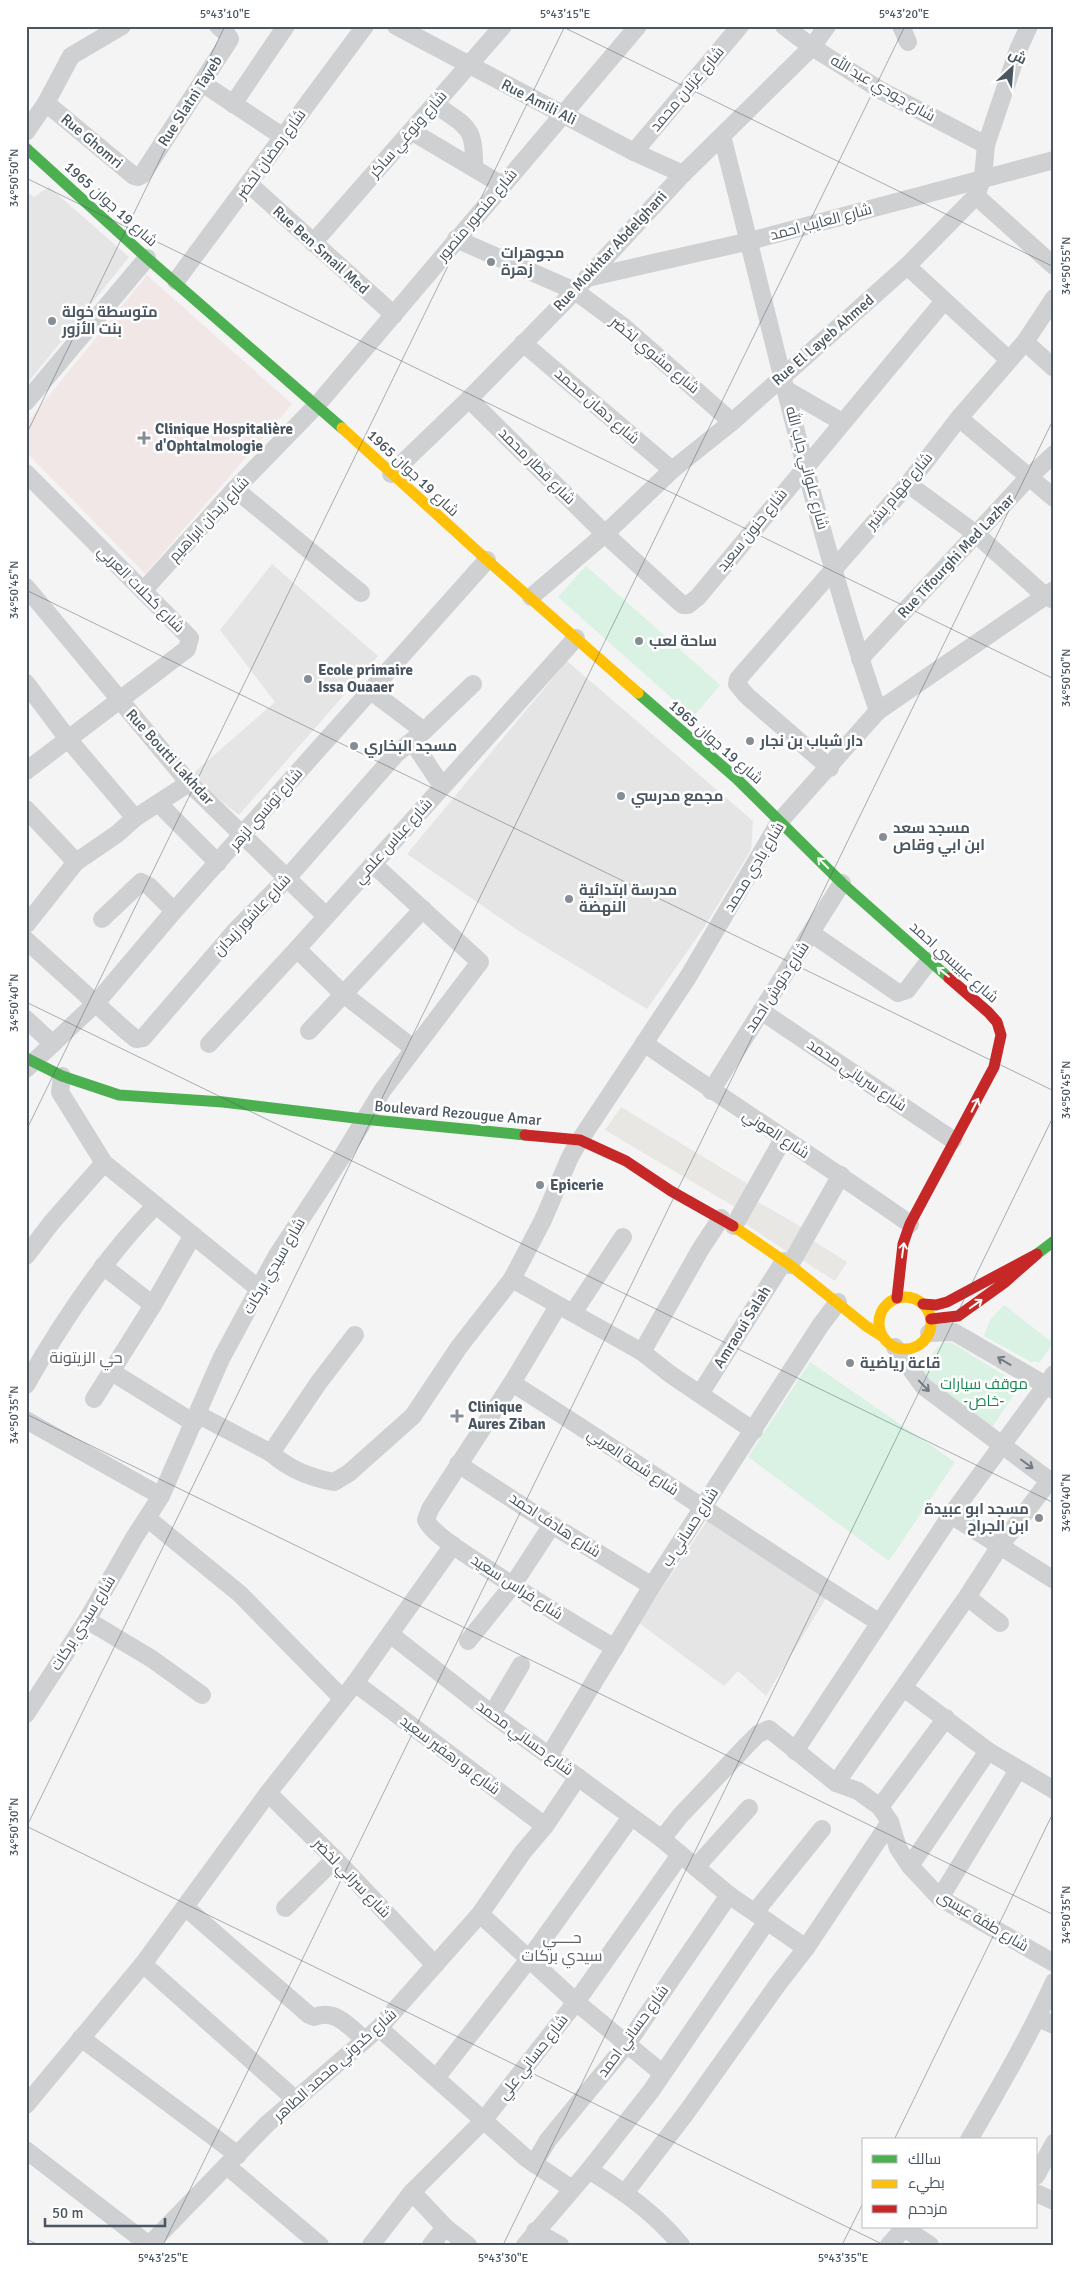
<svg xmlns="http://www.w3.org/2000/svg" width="1080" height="2271" font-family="Signika,Cairo,sans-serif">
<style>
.commercial{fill:#e8e7e3}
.education{fill:#e6e5e6}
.medical{fill:#f1e7e6}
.green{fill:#d9f2e3}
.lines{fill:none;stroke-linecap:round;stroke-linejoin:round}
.street{stroke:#ced0d2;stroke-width:18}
.fast{stroke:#4caf50;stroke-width:11}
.slow{stroke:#ffc107;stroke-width:11}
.jam{stroke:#c62828;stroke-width:11}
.oneway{stroke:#f6fbf6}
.oneway2{stroke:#727b83}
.ticks{fill:none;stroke:#4a5661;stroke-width:1;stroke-opacity:0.45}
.poi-dot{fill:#868d94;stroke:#fff;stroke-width:2}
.labels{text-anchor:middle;stroke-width:5;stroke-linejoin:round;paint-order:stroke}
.street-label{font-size:15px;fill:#4a5661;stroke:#fff}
.poi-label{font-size:15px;font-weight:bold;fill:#4a5661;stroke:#fff;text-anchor:start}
.park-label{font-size:15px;fill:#17864f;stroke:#fff}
.neighbourhood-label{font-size:16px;fill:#5f6368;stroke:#fff}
.neatline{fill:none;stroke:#4a5661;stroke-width:2}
.ticks-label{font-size:12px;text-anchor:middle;fill:#4a5661}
</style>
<rect width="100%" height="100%" fill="#f4f4f4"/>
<!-- commercial -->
<g class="commercial">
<path d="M621 1107 748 1184 735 1207 605 1130Z"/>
<path d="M758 1202 803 1228 789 1253 744 1223Z"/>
<path d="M812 1240 847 1262 835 1281 799 1258Z"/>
</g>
<!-- education -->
<g class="education">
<path d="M49 187 129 257 26 385V191L34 197Z"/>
<path d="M272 564 378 656 239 815 190 776 275 702 220 630Z"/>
<path d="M567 661 753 821 751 850 705 926 647 1009 519 931 407 854Z"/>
<path d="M709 1518 828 1595 766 1696 738 1671 724 1686 639 1623Z"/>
</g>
<!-- medical -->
<path class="medical" d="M147 275 292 404 145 574 26 452V424Z"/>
<!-- green -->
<g class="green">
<path d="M586 566 720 685 693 717 558 597Z"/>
<path d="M1004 1305 1053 1343 1040 1362H1031L984 1336 990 1320Z"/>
<path d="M943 1342 952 1343 1020 1385 991 1429 924 1379 922 1364Z"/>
<path d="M810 1362 955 1462 889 1561 748 1457Z"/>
</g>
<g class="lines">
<!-- street -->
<g class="street">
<path d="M396 26 634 152 683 174"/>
<path d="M784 26 812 47 882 91 986 145"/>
<path d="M901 26 908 42"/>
<path d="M202 83 282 136"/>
<path d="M46 103 134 176 138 177 142 175 230 39 226 33 218 26"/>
<path d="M233 104 286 26"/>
<path d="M435 104C467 128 475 125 474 168"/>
<path d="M411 131 502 185"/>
<path d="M26 132 46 103 71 56 122 26"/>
<path d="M722 136C772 328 813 523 878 711"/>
<path d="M634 152 740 26"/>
<path d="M249 184 394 315"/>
<path d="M976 196 1054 266"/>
<path d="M456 239 575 291 624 327 732 422"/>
<path d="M313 243 503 26"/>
<path d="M907 266 1008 359"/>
<path d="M587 278 750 241 1054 160"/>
<path d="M176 281 365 26"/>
<path d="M1025 342 1054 368"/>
<path d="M523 343 672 470"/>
<path d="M785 389 842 422"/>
<path d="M469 399 605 534 677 600 683 605H688L698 597 944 301"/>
<path d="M26 402 147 258"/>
<path d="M959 418 1054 498"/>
<path d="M26 473 190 638 187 649 26 771"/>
<path d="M391 474 469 399 571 295 683 174 812 47 827 26"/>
<path d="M908 484 976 534 1045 596 1054 600"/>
<path d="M235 489 361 593"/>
<path d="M26 587 189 783 326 916"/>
<path d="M143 591 235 489 317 405 638 26"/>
<path d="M531 597 605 534 672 470 732 422 907 266 976 196 983 177 986 145 1018 50 1029 26"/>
<path d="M860 659 1029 477 1054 454"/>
<path d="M26 683 68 739 135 818"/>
<path d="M371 691 424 731"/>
<path d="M412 741 442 786"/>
<path d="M830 768 747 696 737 684 738 679 908 484 959 418 1025 342 1054 298"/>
<path d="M158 803 218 863"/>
<path d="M26 809 76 862"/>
<path d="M102 919 141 882 149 886 174 911"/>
<path d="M26 925 76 862 117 834 135 818 189 783"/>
<path d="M811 933 898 993 907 990 929 961"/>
<path d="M26 940 125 1030 136 1039 143 1038 235 931 288 877 396 754 424 731 473 684"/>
<path d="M297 949 342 993 413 1048"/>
<path d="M761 1011 953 1140"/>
<path d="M26 1019 53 1044"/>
<path d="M309 1031 423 909"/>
<path d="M644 1043C732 1105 822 1162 910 1224"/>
<path d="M209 1044 297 949 576 638"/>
<path d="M26 1069 97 1002 174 911 487 560"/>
<path d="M62 1076 60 1092 104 1163 259 1289"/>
<path d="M711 1091 842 883"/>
<path d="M734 1226 783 1139"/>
<path d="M26 1256 52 1222 104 1163"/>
<path d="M790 1265 841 1175"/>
<path d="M103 1266 153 1305"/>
<path d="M512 1279 642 1352 670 1374 754 1431"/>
<path d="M558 1306 512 1383 430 1509 426 1520C432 1533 458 1549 470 1557 517 1589 565 1619 615 1648"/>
<path d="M573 1313 623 1237"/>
<path d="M929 1333 954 1332 1054 1390"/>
<path d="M895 1347 923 1386 1054 1484"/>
<path d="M642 1352 700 1250 721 1218"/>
<path d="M112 1372 194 1423"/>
<path d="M512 1383C636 1461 756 1545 880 1623"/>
<path d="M26 1385C63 1320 104 1258 156 1205"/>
<path d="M700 1394 784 1261"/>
<path d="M94 1399 153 1305 193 1235"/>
<path d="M197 1414 271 1453C289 1469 311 1478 334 1482L349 1473 413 1416 459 1347 512 1279 543 1220 570 1157 580 1140 688 977 780 821 878 711 1054 590"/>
<path d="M26 1420 161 1496"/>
<path d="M271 1453 319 1382 355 1335"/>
<path d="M458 1464 552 1525 652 1586"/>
<path d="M951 1515 1054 1580"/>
<path d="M147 1518 240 1594 342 1698"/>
<path d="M967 1597 1000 1623"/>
<path d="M87 1620 152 1659 202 1695"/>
<path d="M390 1634 492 1714 662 1839 729 1895 806 1948"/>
<path d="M468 1641 512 1586 552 1525"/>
<path d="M355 1683 545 1826"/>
<path d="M904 1688 988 1751 1054 1790"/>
<path d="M26 1714 87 1620 134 1538 161 1496 221 1359 276 1257 343 1155 382 1091 480 962 373 864"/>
<path d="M492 1714 521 1665"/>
<path d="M795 1751 951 1515 1054 1374"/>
<path d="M549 1756 652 1586 820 1326 838 1302"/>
<path d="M836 1783 967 1597 1000 1546 1049 1481"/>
<path d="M268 1793 335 1859 435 1965"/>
<path d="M880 1807 946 1718"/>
<path d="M662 1839 680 1816 747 1745 758 1734 769 1729 836 1783 858 1791 880 1807 890 1822 898 1848 910 1866 940 1898 1054 1963"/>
<path d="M910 1866 988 1751"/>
<path d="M696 1867 749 1808"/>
<path d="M940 1898 1018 1770"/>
<path d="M185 1907 309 2015 314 2017C336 2008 349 2027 365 2040"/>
<path d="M285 1908 335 1859"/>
<path d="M755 1912 822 1829"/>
<path d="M480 1914 576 2002 662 2073"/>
<path d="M143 1964 296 2100"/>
<path d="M1038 2018 1054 2025"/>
<path d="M379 2028 526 2158 572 2189"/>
<path d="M81 2038 238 2155"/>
<path d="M436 2078 529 1959 631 1817"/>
<path d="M26 2105 143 1964 268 1793 355 1683 453 1545"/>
<path d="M969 2140C999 2088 1029 2037 1054 1982"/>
<path d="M26 2150 149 2245"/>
<path d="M534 2164 548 2140 627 2044 729 1895"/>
<path d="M227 2166 320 2245"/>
<path d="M589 2170C623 2191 655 2213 681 2245"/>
<path d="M1036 2176 1054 2143"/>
<path d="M412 2192 445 2227 468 2245"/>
<path d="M625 2193 686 2113 778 1984 806 1948 890 1822"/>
<path d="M1036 2193 1054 2201"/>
<path d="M904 2228 930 2245"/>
<path d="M535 2231 560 2245"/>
<path d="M149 2245 267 2124 379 2028 480 1914 523 1852 545 1826 578 1777"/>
<path d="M371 2245 412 2192 483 2121 576 2002 680 1855"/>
<path d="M431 2245 445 2227"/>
<path d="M525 2245 589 2170 651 2091 767 1921"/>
<path d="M889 2245 905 2227"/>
</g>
<!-- fast -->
<g class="fast">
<path d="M26 148 147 258 342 428"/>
<path d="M638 693 736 778 842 883 949 978"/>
<path d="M26 1058 62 1076 119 1095 223 1102 363 1119 525 1135"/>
<path d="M1037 1254 1054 1241"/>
</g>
<!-- slow -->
<g class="slow">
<path d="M342 428 487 560 638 693"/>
<path d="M733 1226 790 1265 866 1326 882 1336"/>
<circle cx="905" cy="1323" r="26"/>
</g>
<!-- jam -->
<g class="jam">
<path d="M525 1135 580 1140 626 1161 671 1191 733 1226"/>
<path d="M897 1298 903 1244 910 1224 994 1067 1001 1035 997 1022 988 1012 949 978"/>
<path d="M923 1304 936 1305 947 1302 1037 1254 1004 1283 958 1316 931 1319"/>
</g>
</g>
<!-- one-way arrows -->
<defs><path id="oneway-shaft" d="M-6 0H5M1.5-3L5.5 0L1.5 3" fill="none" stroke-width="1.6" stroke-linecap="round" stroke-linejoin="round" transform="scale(1.25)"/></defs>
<g class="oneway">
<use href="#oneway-shaft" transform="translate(823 863) rotate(-135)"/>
<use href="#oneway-shaft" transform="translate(943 972) rotate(-142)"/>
<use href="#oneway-shaft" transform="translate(975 1105) rotate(-63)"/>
<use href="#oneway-shaft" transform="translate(903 1250) rotate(-82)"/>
<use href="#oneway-shaft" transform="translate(976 1304) rotate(-35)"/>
</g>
<g class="oneway2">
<use href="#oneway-shaft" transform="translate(1004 1361) rotate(-149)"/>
<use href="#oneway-shaft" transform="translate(924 1386) rotate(46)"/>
<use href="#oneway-shaft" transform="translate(1027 1464) rotate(37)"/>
</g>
<!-- ticks -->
<path class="ticks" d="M561 26 1054 267M26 178 1054 679M26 435 225 26M26 590 1054 1091M26 1002 1054 1503M26 1131 565 26M26 1414 1054 1915M26 1826 884 2245M26 1828 905 26M894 2140 1054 1811M26 2239 39 2245M163 2245 1054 418M503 2245 1054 1115M842 2245 864 2201"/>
<!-- markers -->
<g class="poi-dot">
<circle cx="491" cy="262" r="5"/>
<circle cx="52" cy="321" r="5"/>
<path d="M141.5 430.5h5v5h5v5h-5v5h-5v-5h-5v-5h5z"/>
<circle cx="639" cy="641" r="5"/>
<circle cx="308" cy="679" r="5"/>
<circle cx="750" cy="741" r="5"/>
<circle cx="354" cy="746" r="5"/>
<circle cx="621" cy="796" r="5"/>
<circle cx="883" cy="837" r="5"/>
<circle cx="569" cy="899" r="5"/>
<circle cx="540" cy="1185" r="5"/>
<circle cx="850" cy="1363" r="5"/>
<path d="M454.5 1408.5h5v5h5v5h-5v5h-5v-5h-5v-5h5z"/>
<circle cx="1039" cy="1518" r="5"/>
</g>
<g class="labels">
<!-- street labels -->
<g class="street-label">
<text transform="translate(883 88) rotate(30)" y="5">شارع جودي عبد الله</text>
<text transform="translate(687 89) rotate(-50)" y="5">شارع غزلان محمد</text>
<text transform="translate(190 101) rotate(-57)" y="5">Rue Slatni Tayeb</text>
<text transform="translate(539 102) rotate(27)" y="5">Rue Amili Ali</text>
<text transform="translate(408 134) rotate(-49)" y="5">شارع ونوغي ساكر</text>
<text transform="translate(92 141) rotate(40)" y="5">Rue Ghomri</text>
<text transform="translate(271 154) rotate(-54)" y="5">شارع رمضان لخضر</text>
<text transform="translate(111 204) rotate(42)" y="5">شارع 19 جوان 1965</text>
<text transform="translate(477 215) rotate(-50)" y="5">شارع منصور منصور</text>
<text transform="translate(821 222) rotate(-15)" y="5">شارع العايب احمد</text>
<text transform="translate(321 250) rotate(42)" y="5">Rue Ben Smail Med</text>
<text transform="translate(610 251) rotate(-47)" y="5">Rue Mokhtar Abdelghani</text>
<text transform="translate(823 340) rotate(-41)" y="5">Rue El Layeb Ahmed</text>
<text transform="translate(655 355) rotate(40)" y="5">شارع مشوي لخضر</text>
<text transform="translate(597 406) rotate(41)" y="5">شارع دهان محمد</text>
<text transform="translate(537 466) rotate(45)" y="5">شارع قطار محمد</text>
<text transform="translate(807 468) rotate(75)" y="5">شارع علواني جاب الله</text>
<text transform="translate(413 473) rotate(43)" y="5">شارع 19 جوان 1965</text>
<text transform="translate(899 491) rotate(-50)" y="5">شارع فهام بشير</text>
<text transform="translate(209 519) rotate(-47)" y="5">شارع زيدان ابراهيم</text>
<text transform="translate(752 530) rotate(-51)" y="5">شارع حنون سعيد</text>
<text transform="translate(956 556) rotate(-47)" y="5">Rue Tifourghi Med Lazhar</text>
<text transform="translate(141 589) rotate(45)" y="5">شارع كحلات العربي</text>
<text transform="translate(716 742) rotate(41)" y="5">شارع 19 جوان 1965</text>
<text transform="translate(170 757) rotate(48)" y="5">Rue Boutti Lakhdar</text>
<text transform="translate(266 809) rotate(-49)" y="5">شارع تونسي لزهر</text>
<text transform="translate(393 841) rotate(-48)" y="5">شارع عباس علمي</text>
<text transform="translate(754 867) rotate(-59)" y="5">شارع بادي محمد</text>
<text transform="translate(252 915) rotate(-47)" y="5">شارع عاشور زيدان</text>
<text transform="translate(954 962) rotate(42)" y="5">شارع عبيبسي احمد</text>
<text transform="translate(777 987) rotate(-57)" y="5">شارع دنوش احمد</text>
<text transform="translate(857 1075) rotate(34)" y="5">شارع سرياني محمد</text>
<text transform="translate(458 1113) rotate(5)" y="5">Boulevard Rezougue Amar</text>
<text transform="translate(776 1134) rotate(33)" y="5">شارع العوني</text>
<text transform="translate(274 1266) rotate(-60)" y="5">شارع سيدي بركات</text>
<text transform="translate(742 1327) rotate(-58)" y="5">Amraoui Salah</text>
<text transform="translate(633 1462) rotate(34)" y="5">شارع شمة العربي</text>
<text transform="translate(555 1525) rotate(33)" y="5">شارع هادف احمد</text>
<text transform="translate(690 1527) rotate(-57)" y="5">شارع حساني ب</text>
<text transform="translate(517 1587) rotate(33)" y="5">شارع فراس سعيد</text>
<text transform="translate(83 1623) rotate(-58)" y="5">شارع سيدي بركات</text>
<text transform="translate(525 1738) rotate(36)" y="5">شارع حساني محمد</text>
<text transform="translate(450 1755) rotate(37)" y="5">شارع بو رهفير سعيد</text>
<text transform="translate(352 1878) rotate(46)" y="5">شارع سراني لخضر</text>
<text transform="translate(983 1921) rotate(31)" y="5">شارع طفة عيسى</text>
<text transform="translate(633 2031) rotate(-54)" y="5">شارع حساني احمد</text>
<text transform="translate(533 2057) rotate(-52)" y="5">شارع حساني علي</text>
<text transform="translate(335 2065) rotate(-42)" y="5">شارع كدوني محمد الطاهر</text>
</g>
<!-- poi labels -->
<g class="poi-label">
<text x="501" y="258">مجوهرات<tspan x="501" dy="17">زهرة</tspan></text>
<text x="62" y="317">متوسطة خولة<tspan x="62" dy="17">بنت الأزور</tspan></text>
<text x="155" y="434">Clinique Hospitalière<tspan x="155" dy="17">d'Ophtalmologie</tspan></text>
<text x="649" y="646">ساحة لعب</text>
<text x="318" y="675">Ecole primaire<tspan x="318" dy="17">Issa Ouaaer</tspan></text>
<text x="760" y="746">دار شباب بن نجار</text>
<text x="364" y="751">مسجد البخاري</text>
<text x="631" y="801">مجمع مدرسي</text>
<text x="893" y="833">مسجد سعد<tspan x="893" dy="17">ابن ابي وقاص</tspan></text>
<text x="579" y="895">مدرسة ابتدائية<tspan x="579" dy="17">النهضة</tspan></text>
<text x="550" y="1190">Epicerie</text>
<text x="860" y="1368">قاعة رياضية</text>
<text x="468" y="1412">Clinique<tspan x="468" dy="17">Aures Ziban</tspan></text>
<text x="1029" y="1514" text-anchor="end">مسجد ابو عبيدة<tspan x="1029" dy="17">ابن الجراح</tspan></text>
</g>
<!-- park labels -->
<g class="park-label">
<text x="984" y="1389">موقف سيارات<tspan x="984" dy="17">-خاص-</tspan></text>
</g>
<!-- neighbourhood labels -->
<g class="neighbourhood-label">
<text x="86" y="1363">حي الزيتونة</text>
<text x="562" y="1943">حــــي<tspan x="562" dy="18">سيدي بركات</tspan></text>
</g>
</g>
<!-- border -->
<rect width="1080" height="2271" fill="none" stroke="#ffffff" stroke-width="55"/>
<!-- legend -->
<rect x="862" y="2138" width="175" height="90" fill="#ffffff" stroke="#b7bbc0"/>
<rect x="872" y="2155" width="25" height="8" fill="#4caf50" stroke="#b7bbc0"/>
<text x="908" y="2164" font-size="15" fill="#4a5661">سالك</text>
<rect x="872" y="2180" width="25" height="8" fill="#ffc107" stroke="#b7bbc0"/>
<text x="908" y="2188" font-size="15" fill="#4a5661">بطيء</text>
<rect x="872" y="2205" width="25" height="8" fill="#c62828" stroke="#b7bbc0"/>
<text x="908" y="2214" font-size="15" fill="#4a5661">مزدحم</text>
<!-- north arrow -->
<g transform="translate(1012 68) rotate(26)" stroke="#ffffff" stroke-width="4" paint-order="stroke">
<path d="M0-4L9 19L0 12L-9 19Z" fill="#4a5661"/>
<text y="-8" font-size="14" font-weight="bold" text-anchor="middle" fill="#4a5661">ش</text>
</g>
<!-- scale -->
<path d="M45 2218v8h120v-8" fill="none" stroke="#4a5661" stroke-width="2.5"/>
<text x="52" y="2218" font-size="15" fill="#4a5661" stroke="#ffffff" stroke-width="4" paint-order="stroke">50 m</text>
<rect x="28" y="28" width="1024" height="2216" class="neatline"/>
<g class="ticks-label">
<text x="225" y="18">5°43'10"E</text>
<text x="565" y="18">5°43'15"E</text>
<text x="904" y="18">5°43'20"E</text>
<text transform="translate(14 178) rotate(-90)" y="4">34°50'50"N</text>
<text transform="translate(1066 266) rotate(-90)" y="4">34°50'55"N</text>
<text transform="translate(14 590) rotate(-90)" y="4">34°50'45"N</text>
<text transform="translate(1066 678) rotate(-90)" y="4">34°50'50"N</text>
<text transform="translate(14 1003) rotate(-90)" y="4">34°50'40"N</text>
<text transform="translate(1066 1090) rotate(-90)" y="4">34°50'45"N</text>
<text transform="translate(14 1415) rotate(-90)" y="4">34°50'35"N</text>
<text transform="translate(1066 1503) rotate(-90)" y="4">34°50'40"N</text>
<text transform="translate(14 1827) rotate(-90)" y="4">34°50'30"N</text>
<text transform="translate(1066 1915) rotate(-90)" y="4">34°50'35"N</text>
<text x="163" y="2262">5°43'25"E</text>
<text x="503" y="2262">5°43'30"E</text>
<text x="843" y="2262">5°43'35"E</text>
</g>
</svg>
